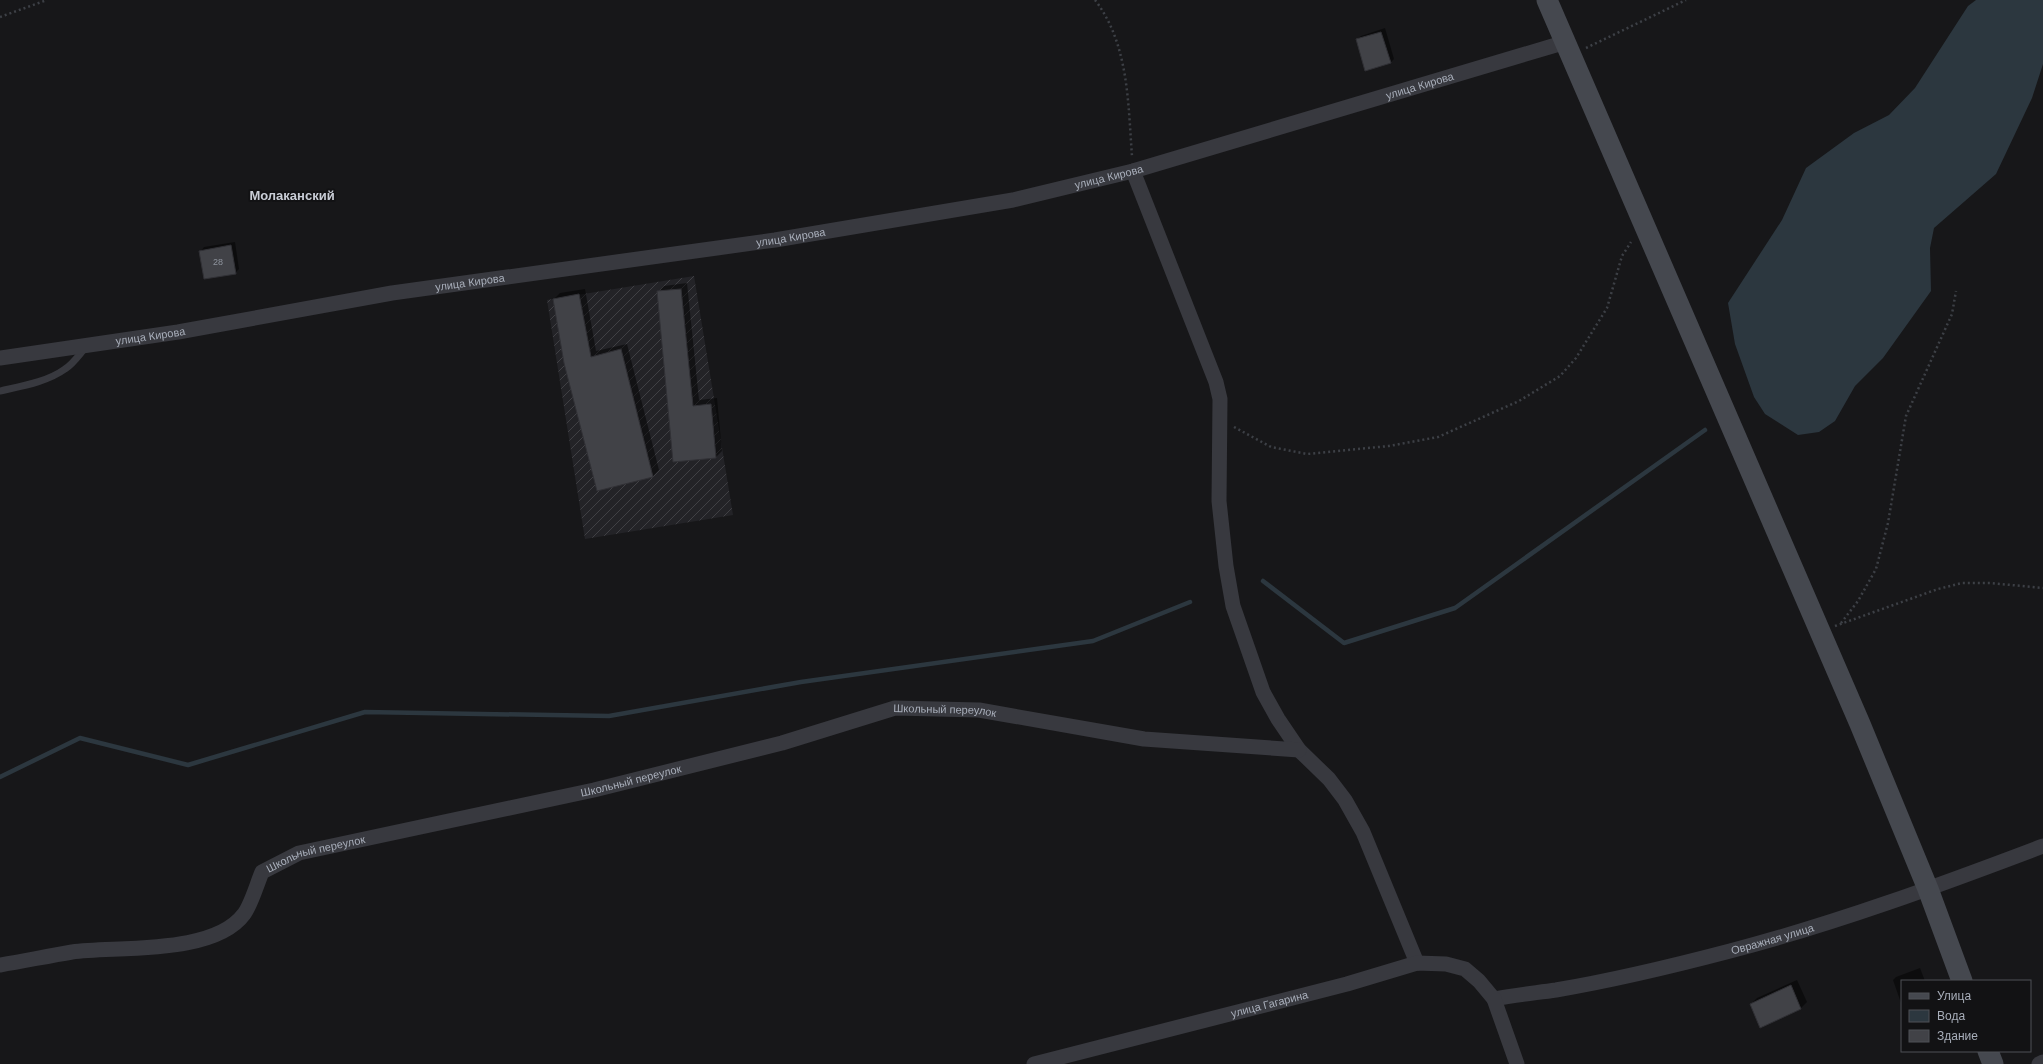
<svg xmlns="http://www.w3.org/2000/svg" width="2043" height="1064" font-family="Helvetica,sans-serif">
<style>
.industrial{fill:url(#industrial-furrows)}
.water{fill:#2c373f}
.shadow{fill:#0007}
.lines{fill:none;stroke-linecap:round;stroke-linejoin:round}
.stream{stroke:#2c373f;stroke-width:4.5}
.building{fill:#414247;stroke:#313136}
.path{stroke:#3d4046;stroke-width:2.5;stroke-dasharray:2 3;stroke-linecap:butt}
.service{stroke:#38393f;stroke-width:7}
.minor{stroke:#38393f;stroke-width:15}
.secondary{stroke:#45484f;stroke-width:21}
.labels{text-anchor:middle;stroke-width:4;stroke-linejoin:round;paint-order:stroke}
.number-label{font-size:9px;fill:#8e939d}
.street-label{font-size:11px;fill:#a8aeba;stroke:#121214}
.quarter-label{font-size:13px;font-weight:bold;fill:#c9cdd6;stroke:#121214}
</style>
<defs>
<pattern id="industrial-furrows" width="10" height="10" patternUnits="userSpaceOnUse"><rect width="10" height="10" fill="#232327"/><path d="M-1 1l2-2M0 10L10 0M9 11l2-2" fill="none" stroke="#404044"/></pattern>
</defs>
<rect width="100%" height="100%" fill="#171719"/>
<!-- industrial -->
<path class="industrial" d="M694 276 733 515 585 539 547 300Z"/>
<!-- water -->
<path class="water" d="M1976 0H2043V64L2032 98 1996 174 1934 228 1930 248 1931 291 1883 358 1855 386 1835 421 1819 432 1798 435 1765 414 1754 397 1735 344 1728 303 1782 220 1806 168 1854 133 1889 115 1915 88 1968 6Z"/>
<!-- shadow -->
<g class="shadow">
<path d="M1385 28 1394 59 1390 63 1357 39 1361 36Z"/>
<path d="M235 242 239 269 235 273 201 251 204 247Z"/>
<path d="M687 283 699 400 717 398 722 451 716 457 674 461 658 292 664 286Z"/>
<path d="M585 289 596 351 627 344 659 470 653 476 554 299 560 293Z"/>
<path d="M1920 968 1925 981H1902L1901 1003 1893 980 1896 977Z"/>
<path d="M1797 980 1807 1002 1801 1008 1751 1004 1757 998Z"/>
</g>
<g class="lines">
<!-- stream -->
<g class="stream">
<path d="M1263 581 1344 643 1455 608 1705 430"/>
<path d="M0 777 80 738 188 765 365 712 609 716 801 682 1093 641 1190 602"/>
</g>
</g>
<!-- building -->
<g class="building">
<path d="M1381 32 1391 63 1365 71 1356 39Z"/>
<path d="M231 245 236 274 204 279 199 251Z"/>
<path d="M681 289 693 406 711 404 716 458 673 462 657 291Z"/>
<path d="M579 294 591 357 621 349 653 477 597 491 564 363 553 299Z"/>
<path d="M1791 985 1801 1009 1760 1028 1750 1004Z"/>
</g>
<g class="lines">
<!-- path -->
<g class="path">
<path d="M1095 0C1129 44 1128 104 1132 156"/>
<path d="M0 17 47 0"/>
<path d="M1586 48 1686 0"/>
<path d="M1234 427 1271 447 1307 454 1389 446 1438 437 1519 401 1560 376 1576 358 1607 308 1622 256 1631 242"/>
<path d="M1841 623 1858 601 1876 569 1888 523 1906 416 1952 314 1956 291"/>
<path d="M1835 626 1938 589 1962 583H1990L2043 588"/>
</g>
<!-- service -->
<path class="service" d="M0 391C22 386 47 382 65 369 73 364 79 355 85 348"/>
<!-- minor -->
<g class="minor">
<path d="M1133 171 1216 382 1220 399 1219 501 1226 566 1233 606 1263 692 1278 719 1299 750 1329 779 1345 800 1363 832 1417 963"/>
<path id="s1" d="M0 358 178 332 392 293 775 240 1013 200 1133 171 1566 42"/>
<path id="s2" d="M0 965C24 961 48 956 72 952 118 946 214 955 244 914 251 905 257 884 262 872L299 853 594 790 782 743 895 708 979 710 1144 739 1299 750"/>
<path id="s3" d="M1494 999C1515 995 1535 993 1556 990 1615 980 1673 966 1730 951 1837 923 1940 885 2043 846"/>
<path id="s4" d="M1034 1064 1347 984 1417 963 1446 964 1465 969 1479 981 1494 999 1517 1064"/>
<path d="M2039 1064 2043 1062"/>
</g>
<!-- secondary -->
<g class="secondary">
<path d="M1547 0 1860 724 1928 889 1962 981"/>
<path d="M1988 1051 1993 1064"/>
</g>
</g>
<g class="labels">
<!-- number labels -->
<g class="number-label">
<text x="218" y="265">28</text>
</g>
<!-- street labels -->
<g class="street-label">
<text dy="4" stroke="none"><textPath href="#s1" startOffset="1448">улица Кирова</textPath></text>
<text dy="4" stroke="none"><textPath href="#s1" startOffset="1124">улица Кирова</textPath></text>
<text dy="4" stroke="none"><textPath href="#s1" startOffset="800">улица Кирова</textPath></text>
<text dy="4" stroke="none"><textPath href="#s1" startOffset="476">улица Кирова</textPath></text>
<text dy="4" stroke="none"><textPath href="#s1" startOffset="152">улица Кирова</textPath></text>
<text dy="4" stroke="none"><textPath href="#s2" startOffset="1005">Школьный переулок</textPath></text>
<text dy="4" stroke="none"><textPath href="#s2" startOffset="681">Школьный переулок</textPath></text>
<text dy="4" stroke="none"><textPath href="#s2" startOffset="357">Школьный переулок</textPath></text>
<text dy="4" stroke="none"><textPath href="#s3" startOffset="285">Овражная улица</textPath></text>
<text dy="4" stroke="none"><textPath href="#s4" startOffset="243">улица Гагарина</textPath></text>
</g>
<!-- quarter labels -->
<g class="quarter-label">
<text x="292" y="200">Молаканский</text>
</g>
</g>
<!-- legend -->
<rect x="1901" y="980" width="130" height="72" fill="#121214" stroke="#4e5056"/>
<rect x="1909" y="993" width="20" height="6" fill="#45484f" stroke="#4e5056"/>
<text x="1937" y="1000" font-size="12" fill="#a8aeba">Улица</text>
<rect x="1909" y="1010" width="20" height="12" fill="#2c373f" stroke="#4e5056"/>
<text x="1937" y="1020" font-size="12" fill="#a8aeba">Вода</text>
<rect x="1909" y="1030" width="20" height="12" fill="#414247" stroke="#4e5056"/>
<text x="1937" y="1040" font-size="12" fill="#a8aeba">Здание</text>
</svg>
